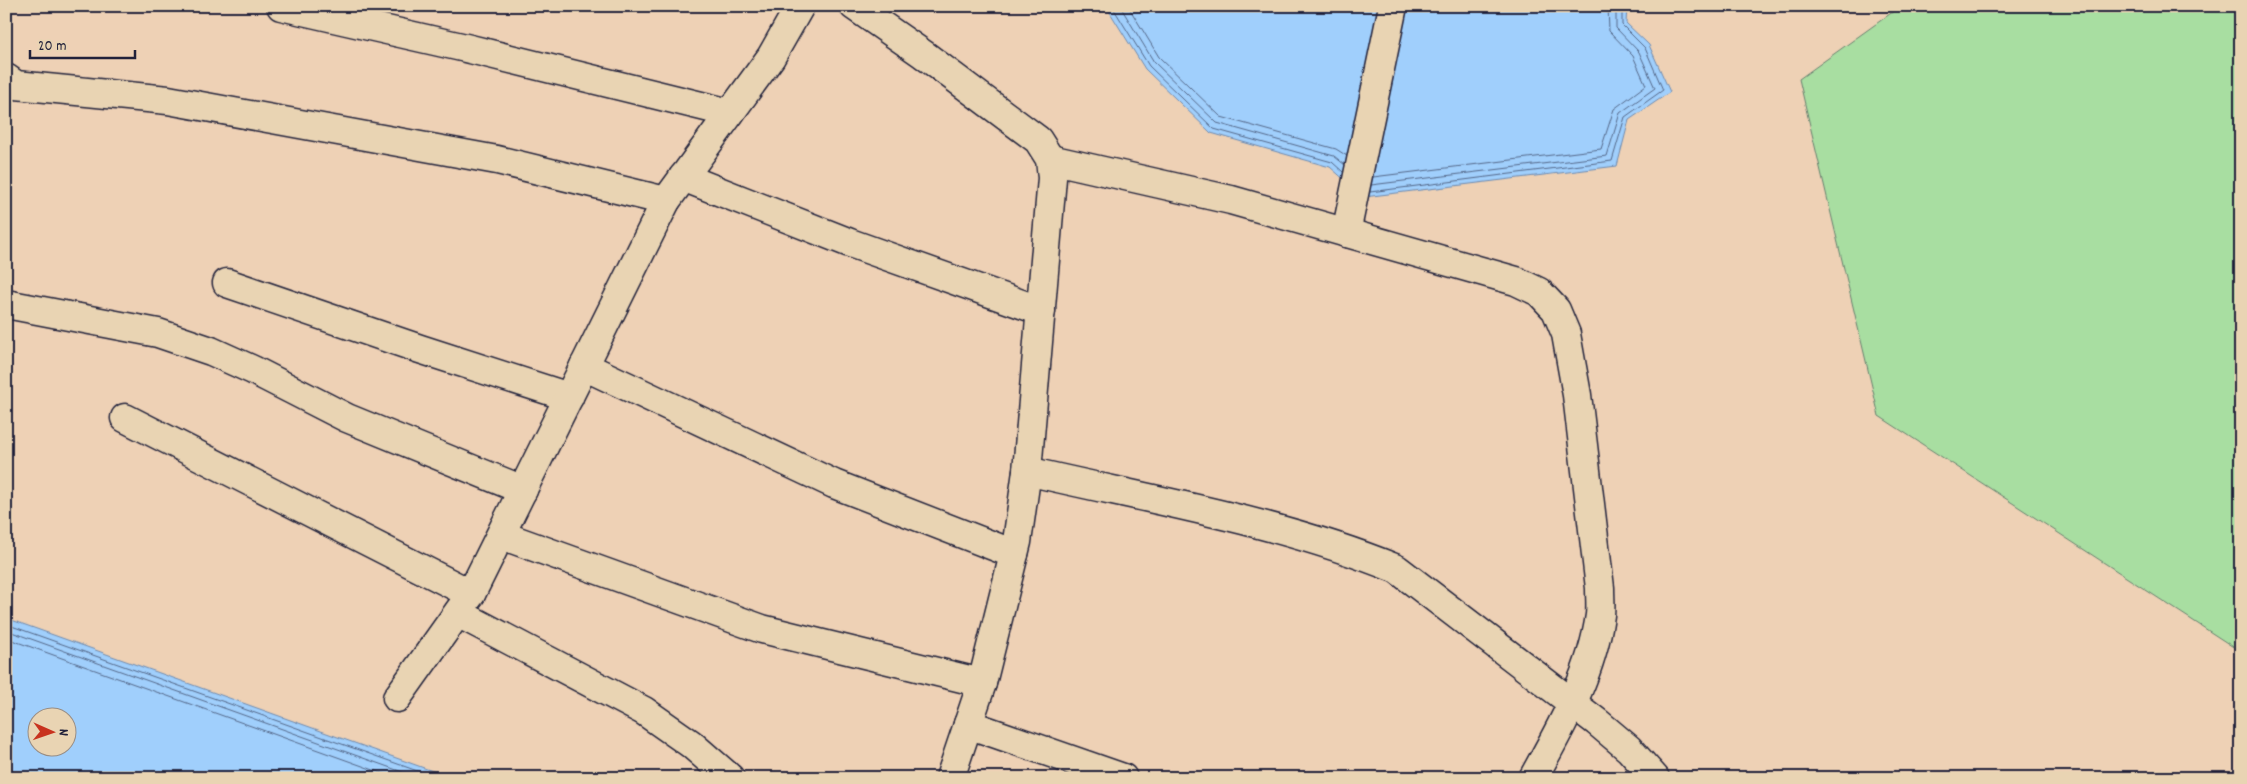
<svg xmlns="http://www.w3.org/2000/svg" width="2247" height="784" font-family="Dekko,sans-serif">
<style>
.green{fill:#a8dea1;stroke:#65806e}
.water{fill:#a0cffc;stroke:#6e8aaf;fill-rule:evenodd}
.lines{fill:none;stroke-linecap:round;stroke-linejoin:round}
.shore{stroke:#546788;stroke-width:1}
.street-casing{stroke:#22223b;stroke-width:31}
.street{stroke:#e9d4b3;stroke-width:28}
</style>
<rect width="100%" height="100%" fill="#eed1b5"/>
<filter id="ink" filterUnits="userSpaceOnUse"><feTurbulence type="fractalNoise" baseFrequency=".02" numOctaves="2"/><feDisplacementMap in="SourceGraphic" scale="10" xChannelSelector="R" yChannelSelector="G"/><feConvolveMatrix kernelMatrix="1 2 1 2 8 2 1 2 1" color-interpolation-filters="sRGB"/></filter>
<g filter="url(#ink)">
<!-- green -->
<path class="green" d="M1901 6H2241V652L1879 416 1799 79Z"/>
<!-- water -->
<g class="water">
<path d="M1106 6H1627L1626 23 1649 45 1670 92 1629 120 1617 166 1364 197 1330 167 1211 133 1145 69Z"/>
<path d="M6 618 452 778H6ZM38 716H68V746H38Z"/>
</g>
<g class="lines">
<!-- shore -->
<g class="shore">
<path d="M1112 6 1149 66 1214 129 1332 162 1343 172"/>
<path d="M1120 6 1154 62 1217 123 1334 156 1345 165"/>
<path d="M1128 6 1159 57 1221 117 1336 149 1347 156"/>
<path d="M1373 177 1601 149 1614 109 1646 85 1633 56 1609 31 1608 6"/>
<path d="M1371 185 1607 156 1620 113 1655 88 1639 52 1616 28V6"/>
<path d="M1370 192 1612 161 1625 117 1663 90 1645 48 1622 25V6"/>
<path d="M6 624 437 778"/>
<path d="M6 630 419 778"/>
<path d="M6 638 396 778"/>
</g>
<!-- street casing -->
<g class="street-casing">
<g id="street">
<path d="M281 6 466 48 730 113"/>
<path d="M854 6 923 54 1038 140 1050 159 1052 178 1027 471 1017 542 982 683 950 778"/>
<path d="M6 78 16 85 168 100 497 160 666 201"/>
<path d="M1050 159 1231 200 1516 281 1539 292 1556 310 1566 334 1577 395 1600 588C1600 597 1601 607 1600 615 1592 674 1561 727 1533 778"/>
<path d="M683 177 850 243 1041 311"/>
<path d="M1346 233 1393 6"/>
<path d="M227 283 420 349 569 397"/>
<path d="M6 304 158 333 211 351 253 370 347 418 523 490"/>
<path d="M584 366 834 484 1014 554"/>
<path d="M125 418 471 594"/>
<path d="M1027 471C1151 500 1279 521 1397 569L1597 722 1629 749 1655 778"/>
<path d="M501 535 762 629 982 683"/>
<path d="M458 613 644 711 691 744 730 778"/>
<path d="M397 698 471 594 666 201 771 57 800 6"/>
<path d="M968 724 1123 778"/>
</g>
</g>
<!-- street -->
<use href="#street" class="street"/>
</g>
</g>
<!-- margin -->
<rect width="2247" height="784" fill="none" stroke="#e9d4b3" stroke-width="25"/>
<rect x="12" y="12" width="2222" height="759" fill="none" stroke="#22223b" stroke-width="2" filter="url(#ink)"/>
<!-- north arrow -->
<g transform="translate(52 732) rotate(92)"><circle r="24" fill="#e9d4b3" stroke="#998d83"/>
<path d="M0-4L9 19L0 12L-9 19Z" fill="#c8321e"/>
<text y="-8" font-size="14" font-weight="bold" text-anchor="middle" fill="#22223b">N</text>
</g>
<!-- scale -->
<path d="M30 50v8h105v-8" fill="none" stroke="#22223b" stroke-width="2.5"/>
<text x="38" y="50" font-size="15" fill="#22223b" stroke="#e9d4b3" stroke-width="4" paint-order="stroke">20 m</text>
</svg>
